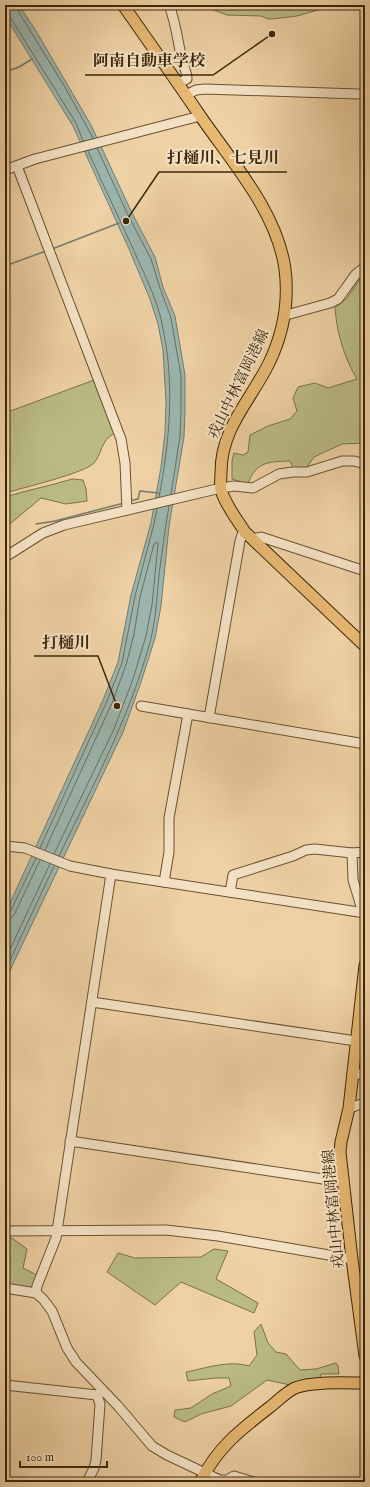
<svg xmlns="http://www.w3.org/2000/svg" width="370" height="1487" font-family="'IM FELL English','Noto Serif JP',serif">
<style>
.green{fill:#babb84;stroke:#7c7146}
.water{fill:#9bb5ae;stroke:#757c6c}
.lines{fill:none;stroke-linecap:round;stroke-linejoin:round}
.shore{stroke:#6c6e5c;stroke-width:1}
.stream{stroke:#757c6c;stroke-width:1.5}
.minor-casing{stroke:#695230;stroke-width:11}
.major-casing{stroke:#3d2709;stroke-width:13}
.minor{stroke:#f4e1c4;stroke-width:9}
.major{stroke:#e7b872;stroke-width:11}
.labels{text-anchor:middle;stroke-width:4;stroke-linejoin:round;paint-order:stroke}
.street-label{font-size:15px;fill:#3d2709;stroke:#f4e1c4}
.leader{fill:none;stroke:#3d2709;stroke-width:1.5}
.callout-dot{fill:#3d2709;stroke:#f4e1c4;stroke-width:1.5}
.callout-label{font-size:16px;text-anchor:middle;font-weight:bold;fill:#3d2709;stroke:#f4e1c4;stroke-width:4;stroke-linejoin:round;paint-order:stroke}
</style>
<rect width="100%" height="100%" fill="#eed1a4"/>
<filter id="stains"><feTurbulence type="fractalNoise" baseFrequency=".005" numOctaves="4"/><feColorMatrix values="0 0 0 0 .2 0 0 0 0 .09 0 0 0 0 .02 0 0 0 .5 -.17"/></filter>
<radialGradient id="worn" r=".72"><stop offset=".6" stop-color="#630" stop-opacity="0"/><stop offset="1" stop-color="#630" stop-opacity=".3"/></radialGradient>
<!-- green -->
<g class="green">
<path d="M203 5H215L234 10 267 5H327L318 10 297 16 272 19H268L261 16 227 15 203 6Z"/>
<path d="M365 275V443L342 444 314 457 307 467 293 468 290 461C269 462 256 461 248 484L232 479V461L234 453 243 455 248 452 250 435 268 426 290 419 297 411 293 398 298 387 315 383 328 388 357 379C344 357 337 334 335 308L347 298 360 279Z"/>
<path d="M94 380 115 433C100 441 103 452 94 463 85 473 22 488 5 493V413Z"/>
<path d="M72 479 83 480 86 489 87 501 66 504 41 498 5 528V497C27 490 50 486 72 479Z"/>
<path d="M12 1238 27 1249 23 1268 39 1276 32 1288 5 1284V1240Z"/>
<path d="M214 1249 228 1251 216 1279 258 1303 254 1313 181 1282 155 1305 107 1272 118 1253 135 1258 201 1257Z"/>
<path d="M261 1324 268 1343 276 1352 286 1354 300 1370 316 1369 336 1363 338 1366 339 1374H321L319 1381 295 1386 267 1380 231 1406 201 1414 185 1422 174 1417 175 1410 191 1408 212 1394 231 1386 229 1378H216L188 1381 186 1372C206 1368 229 1360 249 1366L257 1355 254 1332Z"/>
</g>
<!-- water -->
<path class="water" d="M5 5H19L36 31 91 125 132 213 155 257 163 287 175 316 185 375V410L184 437 169 526 161 606 155 638 141 682 123 732 5 981V914L103 700 118 662 131 595 151 523 161 467 165 433 166 402 163 350 158 324 150 299 129 249 73 126 5 16Z"/>
<g class="lines">
<!-- shore -->
<g class="shore">
<path d="M16 5 17 9 66 89 93 138"/>
<path d="M5 15 10 17 76 123 83 141"/>
<path d="M97 148 128 215 151 259 160 288 171 318 181 376V410L180 436 171 494"/>
<path d="M88 151C106 192 126 232 144 273 151 289 159 307 162 324 175 381 170 440 159 497"/>
<path d="M40 848 107 701 122 663 135 596 154 524 157 509"/>
<path d="M45 850 112 703 126 665 134 634 140 597 154 544 157 542 158 544 152 605 146 636 133 679 114 729 54 854"/>
<path d="M59 856C93 785 131 715 151 638 156 618 157 596 159 575 162 552 165 529 169 506"/>
<path d="M5 915 10 912 36 858"/>
<path d="M5 920 10 919 14 915 40 860"/>
<path d="M5 960 50 864"/>
<path d="M5 971 54 866"/>
</g>
<!-- stream -->
<g class="stream">
<path d="M5 72 19 67 32 59"/>
<path d="M52 249 119 223"/>
<path d="M5 266 46 251"/>
<path d="M129 501 138 499 140 491 158 493"/>
<path d="M36 524 55 521 124 503"/>
</g>
<!-- minor casing -->
<g class="minor-casing">
<g id="minor">
<path d="M169 5C176 23 178 42 182 61 184 67 187 72 187 79L178 83"/>
<path d="M186 95 196 90 205 89 358 94"/>
<path d="M17 166 121 439 125 463 127 510"/>
<path d="M5 170 35 159 200 116"/>
<path d="M285 314H290L330 303 338 299 356 274 365 267"/>
<path d="M253 539 261 537 365 571"/>
<path d="M5 557 43 533 64 525 221 488 234 486 253 488 279 474 293 472H307L342 461H354L365 464"/>
<path d="M141 706 188 714"/>
<path d="M209 718 240 541 242 535 245 532"/>
<path d="M5 846 25 848 70 866 111 874 365 913"/>
<path d="M352 853 353 880 363 913"/>
<path d="M164 882 169 852V818L188 714 365 744"/>
<path d="M230 892 233 875 293 856 306 850 315 849 352 853 365 852"/>
<path d="M92 1002 356 1041"/>
<path d="M352 1075 365 1073"/>
<path d="M349 1108 365 1103"/>
<path d="M70 1141 343 1182"/>
<path d="M5 1231 166 1230 218 1236 352 1259"/>
<path d="M5 1288 36 1293 43 1299 52 1311 67 1348 76 1362 118 1406 152 1446 167 1455 220 1480H227L234 1476 254 1482"/>
<path d="M36 1293 37 1286 56 1238 57 1231 111 874"/>
<path d="M5 1385 97 1395 102 1391"/>
<path d="M87 1482 94 1468 96 1460 100 1404 97 1395"/>
</g>
</g>
<!-- major casing -->
<g class="major-casing">
<g id="major">
<path d="M123 5C149 42 175 79 201 117 232 162 277 212 285 269 289 301 283 334 269 363 251 400 221 428 221 472 221 478 220 484 221 490 226 506 236 518 245 532L365 646"/>
<path d="M365 965 349 1108 341 1142 340 1152 352 1259 365 1356"/>
<path d="M200 1482C218 1447 240 1430 270 1407 278 1401 286 1392 295 1388 312 1381 346 1383 365 1383"/>
</g>
</g>
<!-- minor -->
<use href="#minor" class="minor"/>
<!-- major -->
<use href="#major" class="major"/>
</g>
<g class="labels">
<!-- street labels -->
<g class="street-label">
<text transform="translate(238 384) rotate(-64)" y="5">戎山中林富岡港線</text>
<text transform="translate(333 1209) rotate(-95)" y="5">戎山中林富岡港線</text>
</g>
</g>
<!-- callouts -->
<path class="leader" d="M272 34L213 75H85M126 221L159 172H287M117 706L98 656H34"/>
<g class="callout-dot">
<circle cx="272" cy="34" r="4"/>
<circle cx="126" cy="221" r="4"/>
<circle cx="117" cy="706" r="4"/>
</g>
<g class="callout-label">
<text x="149" y="66">阿南自動車学校</text>
<text x="223" y="163">打樋川、七見川</text>
<text x="66" y="648">打樋川</text>
</g>
<!-- margin -->
<rect width="370" height="1487" fill="none" stroke="#eed1a4" stroke-width="20"/>
<rect x="6" y="6" width="358" height="1475" fill="none" stroke="#3d2709" stroke-width="2"/>
<rect x="10" y="10" width="350" height="1467" fill="none" stroke="#3d2709"/>
<!-- scale -->
<path d="M20 1461v6h87v-6" fill="none" stroke="#3d2709" stroke-width="2"/>
<text x="26" y="1461" font-size="12" fill="#3d2709" stroke="#f4e1c4" stroke-width="3" paint-order="stroke">100 m</text>
<rect width="100%" height="100%" filter="url(#stains)"/>
<rect width="100%" height="100%" fill="url(#worn)"/>
</svg>
